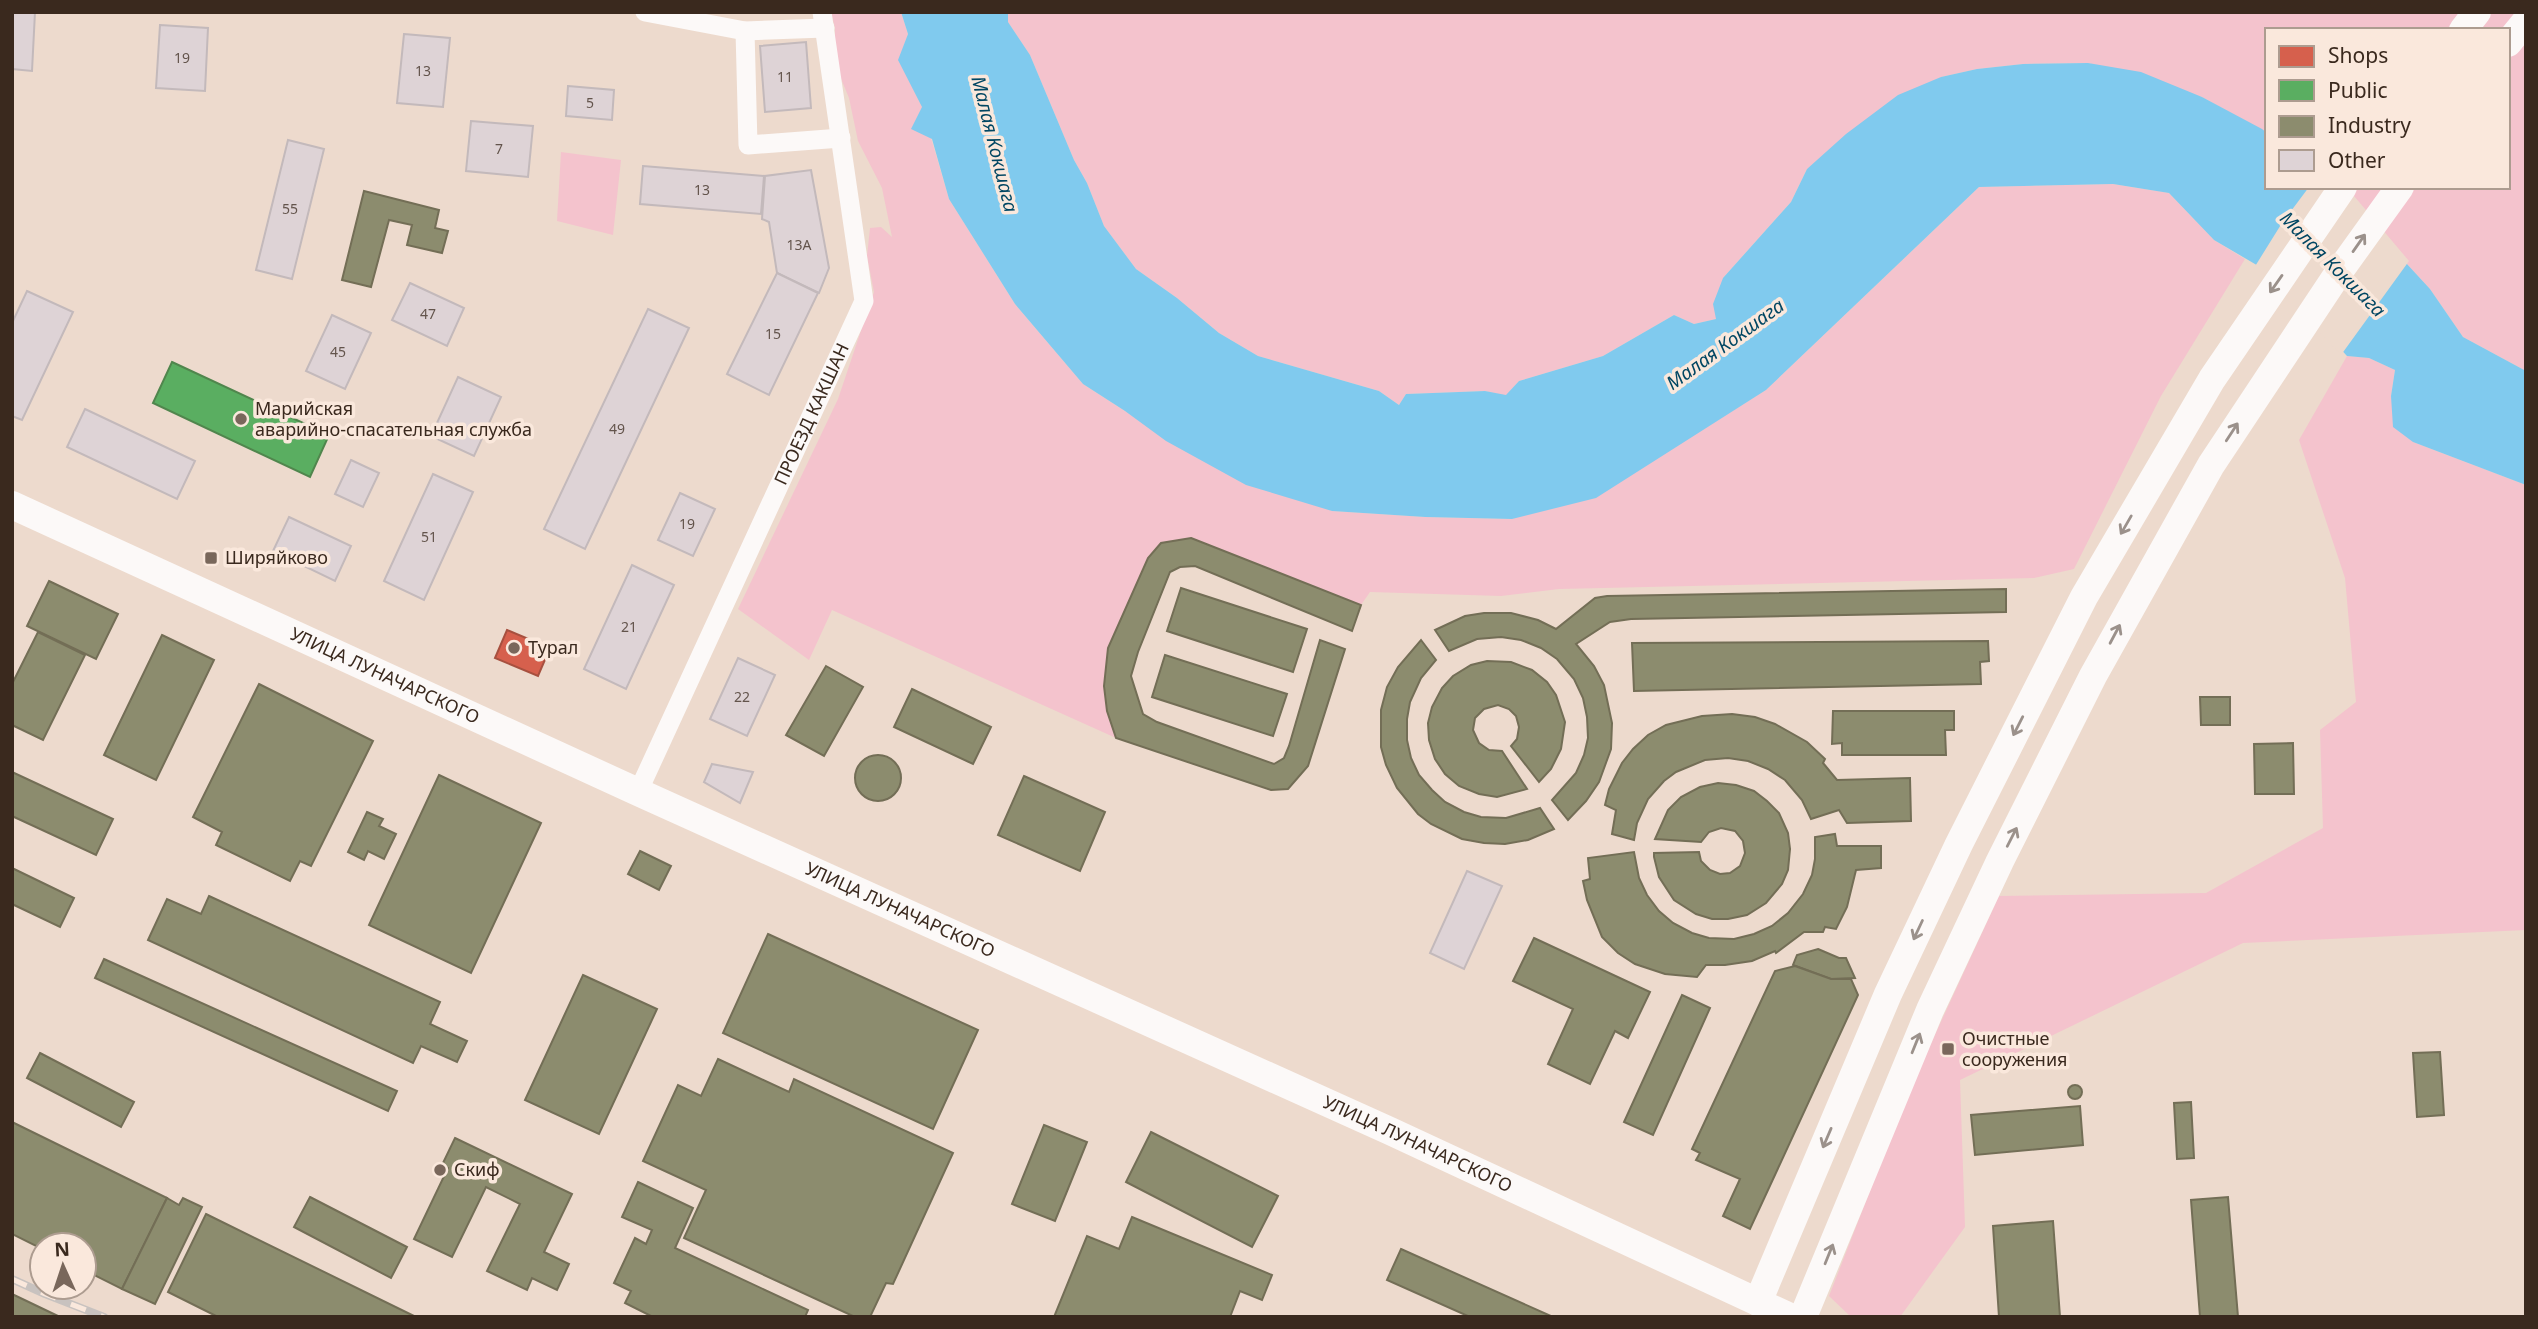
<svg xmlns="http://www.w3.org/2000/svg" width="2538" height="1329" font-family="'Noto Sans',sans-serif">
<style>
.green{fill:#f4c3cd}
.water{fill:#80caee}
.pier{fill:#eddacd}
.shops{fill:#d6604d;stroke:#a7503f;stroke-width:2}
.public{fill:#5aae61;stroke:#50864d;stroke-width:2}
.industry{fill:#8c8c6e;stroke:#736e56;stroke-width:2}
.building{fill:#ded3d6;stroke:#c3b9bb;stroke-width:2}
.lines{fill:none;stroke-linecap:round;stroke-linejoin:round}
.street{stroke:#fcf9f8;stroke-width:19}
.secondary{stroke:#fcf9f8;stroke-width:28}
.rail-casing{stroke:#c8c2bf;stroke-width:8}
.rail{stroke:#fae8dc;stroke-width:5;stroke-dasharray:16;stroke-linecap:butt}
.oneway{stroke:#9b918b}
.poi-dot{fill:#79675b;stroke:#fae8dc;stroke-width:2.5}
.labels{text-anchor:middle;stroke-width:7;stroke-linejoin:round;paint-order:stroke}
.number-label{font-size:14px;fill:#63544c}
.poi-label{font-size:18px;fill:#3a291e;stroke:#fae8dc;text-anchor:start}
.street-label{font-size:18px;fill:#3a291e;stroke:#fae8dc}
.water-label{font-size:19px;font-style:italic;fill:#014662;stroke:#fae8dc}
</style>
<rect width="100%" height="100%" fill="#eddacd"/>
<!-- green -->
<g class="green">
<path d="M831 12H901L908 34 899 60 922 107 949 199 1015 304 1083 384 1125 411 1332 511 1425 517 1512 519 1697 433 1766 390 1979 187 2113 184 2169 193 2214 240 2245 259 2161 396 2074 569 2034 578 1559 589 1501 596 1370 592 1361 605 1191 538C1182 540 1167 540 1159 545 1145 557 1140 576 1133 592 1106 653 1095 672 1116 738L832 610 809 660 738 609 838 399 874 292 867 256 870 228 881 227 892 237 882 188 858 141 849 98 835 64V28Z"/>
<path d="M1008 12H2526V371L2463 337 2430 289 2336 187H2508V30H2267V133L2202 97 2088 63 2023 64 1977 69 1941 77 1807 169 1791 202 1723 278 1716 319 1694 324 1674 315 1603 356 1519 381 1506 396 1485 391 1406 394 1399 405 1379 391 1258 356 1219 333 1177 298 1136 269 1104 226 1087 183 1074 160 1030 55 1008 22Z"/>
<path d="M561 152 621 160 613 235 557 221Z"/>
<path d="M2347 356 2369 358 2395 370 2391 396 2413 442 2526 485V930L2243 943 1960 1080 1965 1227 1900 1317H1851L1829 1296 1909 1091 1999 896 2206 893 2323 828 2320 730 2356 702 2345 578 2299 440Z"/>
</g>
<!-- water -->
<path class="water" d="M901 12H1008V22L1030 55 1074 160 1087 183 1104 226 1136 269 1177 298 1219 333 1258 356 1379 391 1399 405 1406 394 1485 391 1506 395 1519 381 1603 356 1674 315 1694 324 1716 319 1713 304 1723 278 1791 202 1807 169 1846 134 1898 95 1941 77 1977 69 2023 64 2088 63 2141 72 2202 97 2262 129 2267 133V187H2336L2430 289 2463 337 2526 371V485L2413 442 2393 427 2391 396 2395 370 2369 358 2347 356 2272 274 2214 240 2169 193 2113 184 1979 187 1766 390 1596 498 1512 519 1425 517 1332 511 1246 485 1166 441 1125 411 1083 384 1015 304 949 199 932 139 911 129 922 107 898 60 908 34Z"/>
<!-- pier -->
<path class="pier" d="M2309 187H2342L2354 196 2409 261 2341 355 2269 277 2254 268 2282 223Z"/>
<!-- shops -->
<path class="shops" d="M507 630 550 648 538 676 495 658Z"/>
<!-- public -->
<path class="public" d="M172 362 329 435 310 477 153 403Z"/>
<!-- industry -->
<g class="industry">
<path d="M364 191 439 210 435 228 448 231 442 253 407 245 412 225 389 220 371 287 342 280Z"/>
<path d="M1191 538 1361 605 1352 631 1195 566 1180 567 1170 572 1138 652 1131 676 1143 714 1157 722 1274 764 1284 758 1289 746 1320 640 1345 649 1308 766 1288 789 1271 790 1116 738 1107 711 1104 686 1108 648 1148 558 1161 543Z"/>
<path d="M49 581 118 614 96 659 27 626Z"/>
<path d="M1181 588 1307 629 1293 672 1167 631Z"/>
<path d="M2006 589V612L1631 619 1610 622 1576 644 1594 666 1604 685 1612 723 1611 749 1599 782 1586 801 1568 820 1552 800 1576 773 1584 755 1588 738 1587 717 1583 698 1574 679 1557 659 1541 648 1521 640 1501 637 1477 639 1449 651 1435 630 1465 616 1484 613H1511L1538 620 1556 629 1595 598 1607 596Z"/>
<path d="M38 632 85 655 43 740 12 725V684Z"/>
<path d="M162 635 214 660 156 780 104 755Z"/>
<path d="M1421 640 1436 660 1421 678 1410 702 1407 719V740L1411 758 1419 775 1432 790 1445 802 1464 812 1481 817 1506 818 1540 808 1554 829 1528 840 1505 844 1484 843 1462 839 1431 824 1418 814 1397 788 1386 765 1381 747V710L1387 687 1398 667Z"/>
<path d="M1988 641 1989 661 1980 662 1981 684 1634 691 1632 643Z"/>
<path d="M1165 655 1287 694 1273 736 1152 697Z"/>
<path d="M1487 661 1511 662 1532 670 1547 682 1556 695 1565 722 1561 749 1551 769 1539 782 1511 746 1517 739 1519 727 1516 716 1509 709 1498 705 1484 709 1475 718 1473 730 1479 743 1489 750 1502 751 1527 789 1497 797 1479 794 1459 786 1445 774 1435 759 1429 740 1428 723 1432 707 1442 688 1453 676 1471 665Z"/>
<path d="M826 666 863 687 824 756 786 735Z"/>
<path d="M259 684 373 741 311 866 300 861 290 881 216 845 222 832 193 817Z"/>
<path d="M912 689 991 727 973 764 894 727Z"/>
<path d="M2200 697H2230V725H2201Z"/>
<path d="M1833 711H1954V730H1945L1946 755H1842V743L1832 744Z"/>
<path d="M1732 714 1755 717 1775 724 1807 742 1825 759 1823 763 1837 780 1910 778 1911 821 1847 823 1839 810 1811 819 1802 800 1785 780 1768 769 1748 761 1728 758 1705 760 1676 772 1664 781 1648 799 1637 823 1634 840 1612 834 1616 810 1605 805 1609 789 1622 763 1633 749 1648 735 1666 725 1702 716Z"/>
<path d="M2293 743 2294 794H2255L2254 744Z"/>
<circle cx="878" cy="778" r="23"/>
<path d="M12 772 113 819 96 855 12 816Z"/>
<path d="M439 775 541 823 471 973 369 925Z"/>
<path d="M1024 776 1105 812 1080 871 998 835Z"/>
<path d="M1718 783 1736 785 1754 791 1767 801 1779 813 1788 833 1790 849 1788 870 1782 884 1766 903 1747 915 1728 919H1712L1696 914 1674 900 1659 877 1654 857V853L1699 852 1701 861 1710 870 1720 874 1730 873 1740 866 1745 853 1743 841 1735 831 1721 828 1709 832 1701 842 1655 839 1668 810 1681 797 1700 787Z"/>
<path d="M367 812 383 819 379 826 396 834 384 859 368 851 364 860 348 852Z"/>
<path d="M1835 834 1837 846H1881V868L1856 870 1847 907 1836 929 1825 927 1823 932H1804L1776 953 1775 951 1752 961 1725 965H1706L1697 977 1665 974 1635 964 1618 953 1602 937 1587 900 1583 881 1590 879 1588 858 1634 852 1639 878 1647 895 1659 911 1673 923 1692 933 1709 938 1734 939 1754 934 1772 926 1788 913 1803 894 1812 875 1815 859V837Z"/>
<path d="M640 851 671 866 659 890 628 874Z"/>
<path d="M12 868 74 898 60 927 12 904Z"/>
<path d="M209 896 440 1002 430 1024 467 1041 457 1062 421 1046 413 1063 148 940 167 899 201 914Z"/>
<path d="M768 934 978 1030 933 1129 723 1033Z"/>
<path d="M1534 938 1650 992 1628 1038 1615 1031 1590 1084 1548 1064 1573 1009 1513 981Z"/>
<path d="M1818 949 1839 958H1846L1855 978 1831 979 1793 965 1797 955Z"/>
<path d="M104 959 397 1091 388 1111 95 978Z"/>
<path d="M1795 966 1831 979H1851L1858 995 1750 1229 1723 1216 1740 1179 1696 1160 1700 1153 1692 1149 1775 971Z"/>
<path d="M583 975 657 1009 599 1134 525 1100Z"/>
<path d="M1682 995 1710 1008 1653 1135 1624 1122Z"/>
<path d="M2440 1052 2444 1115 2417 1117 2413 1053Z"/>
<path d="M40 1053 134 1102 121 1127 27 1078Z"/>
<path d="M718 1059 789 1092 794 1079 953 1153 893 1284 886 1283 870 1317H855L684 1238 706 1190 643 1161 678 1085 701 1096Z"/>
<circle cx="2075" cy="1092" r="7"/>
<path d="M2191 1102 2194 1158 2177 1159 2174 1103Z"/>
<path d="M2080 1106 2083 1145 1975 1155 1971 1115Z"/>
<path d="M12 1122 167 1198 122 1289 84 1270V1245H42V1249L12 1234Z"/>
<path d="M1044 1125 1087 1142 1055 1221 1012 1204Z"/>
<path d="M1151 1132 1278 1196 1252 1247 1126 1182Z"/>
<path d="M455 1138 572 1194 544 1252 569 1264 557 1290 532 1278 527 1290 487 1271 520 1204 486 1187 452 1257 414 1239 448 1168 442 1165Z"/>
<path d="M638 1182 693 1208 675 1248 808 1310 805 1317H653L625 1303 631 1291 614 1283 635 1238 646 1244 652 1230 622 1217Z"/>
<path d="M310 1197 407 1247 391 1278 294 1227Z"/>
<path d="M2228 1197 2238 1317H2200L2191 1200Z"/>
<path d="M167 1198 179 1205 183 1198 202 1207 155 1304 122 1289Z"/>
<path d="M206 1214 416 1317H218L168 1292Z"/>
<path d="M1132 1217 1272 1275 1262 1300 1240 1291 1230 1317H1054L1087 1236 1119 1249Z"/>
<path d="M2053 1221 2060 1317H1999L1993 1226Z"/>
<path d="M1401 1249 1553 1317H1470L1387 1280Z"/>
<path d="M12 1294 60 1317H12Z"/>
</g>
<!-- building -->
<g class="building">
<path d="M12 12H35L32 71 12 69Z"/>
<path d="M160 25 208 28 205 91 156 88Z"/>
<path d="M404 34 450 38 443 107 397 103Z"/>
<path d="M806 42 811 108 765 112 760 46Z"/>
<path d="M568 86 614 90 612 120 566 116Z"/>
<path d="M471 121 533 126 528 177 466 171Z"/>
<path d="M288 140 324 149 292 279 256 270Z"/>
<path d="M643 166 764 176 761 214 640 204Z"/>
<path d="M811 170 829 268 819 293 777 273 769 222 762 219 765 176Z"/>
<path d="M777 273 818 293 769 395 727 374Z"/>
<path d="M410 283 464 308 447 346 392 320Z"/>
<path d="M27 291 73 312 22 420 12 416V323Z"/>
<path d="M648 309 689 328 585 549 544 529Z"/>
<path d="M332 315 371 333 345 389 306 371Z"/>
<path d="M458 377 501 397 474 456 431 436Z"/>
<path d="M85 409 195 461 177 499 67 447Z"/>
<path d="M351 460 379 473 363 507 335 494Z"/>
<path d="M433 474 473 492 424 600 384 581Z"/>
<path d="M680 493 715 509 693 556 658 540Z"/>
<path d="M289 517 351 546 335 581 273 551Z"/>
<path d="M632 565 674 585 626 689 584 669Z"/>
<path d="M738 658 775 675 747 736 710 719Z"/>
<path d="M712 764 753 772 740 803 704 782Z"/>
<path d="M1467 871 1502 886 1464 969 1430 953Z"/>
</g>
<g class="lines">
<!-- street -->
<g class="street">
<path d="M645 12 745 31 825 28"/>
<path d="M745 31 748 145 841 138"/>
<path id="s1" d="M638 792 864 301 822 12"/>
</g>
<!-- secondary -->
<g class="secondary">
<path d="M2463 30 2477 12"/>
<path d="M2508 43 2526 21"/>
<path id="s2" d="M12 505 638 792 1390 1131 1790 1317"/>
<path d="M1758 1302 1888 994 1959 844 2084 597 2212 379 2343 187"/>
<path d="M1803 1317 1930 1010 2000 861 2093 676 2211 465 2341 269 2400 187"/>
</g>
<!-- rail casing -->
<g class="rail-casing">
<path id="rail" d="M12 1279 45 1294 104 1317"/>
</g>
<!-- rail -->
<use href="#rail" class="rail"/>
</g>
<!-- one-way arrows -->
<defs><path id="oneway-shaft" d="M-6 0H5M1.5-3L5.5 0L1.5 3" fill="none" stroke-width="1.6" stroke-linecap="round" stroke-linejoin="round" transform="scale(1.75)"/></defs>
<g class="oneway">
<use href="#oneway-shaft" transform="translate(2359 243) rotate(-55)"/>
<use href="#oneway-shaft" transform="translate(2276 284) rotate(125)"/>
<use href="#oneway-shaft" transform="translate(2232 432) rotate(-57)"/>
<use href="#oneway-shaft" transform="translate(2126 525) rotate(120)"/>
<use href="#oneway-shaft" transform="translate(2115 634) rotate(-62)"/>
<use href="#oneway-shaft" transform="translate(2018 726) rotate(117)"/>
<use href="#oneway-shaft" transform="translate(2012 837) rotate(-63)"/>
<use href="#oneway-shaft" transform="translate(1918 930) rotate(115)"/>
<use href="#oneway-shaft" transform="translate(1916 1043) rotate(-68)"/>
<use href="#oneway-shaft" transform="translate(1827 1138) rotate(113)"/>
<use href="#oneway-shaft" transform="translate(1829 1254) rotate(-68)"/>
</g>
<!-- markers -->
<g class="poi-dot">
<circle cx="241" cy="419" r="7"/>
<rect x="204" y="551" width="14" height="14" rx="3.5"/>
<circle cx="514" cy="648" r="7"/>
<rect x="1941" y="1042" width="14" height="14" rx="3.5"/>
<circle cx="440" cy="1170" r="7"/>
</g>
<g class="labels">
<!-- number labels -->
<g class="number-label">
<text x="182" y="63">19</text>
<text x="423" y="76">13</text>
<text x="785" y="82">11</text>
<text x="590" y="108">5</text>
<text x="499" y="154">7</text>
<text x="702" y="195">13</text>
<text x="290" y="214">55</text>
<text x="799" y="250">13А</text>
<text x="428" y="319">47</text>
<text x="773" y="339">15</text>
<text x="338" y="357">45</text>
<text x="617" y="434">49</text>
<text x="687" y="529">19</text>
<text x="429" y="542">51</text>
<text x="629" y="632">21</text>
<text x="742" y="702">22</text>
</g>
<!-- poi labels -->
<g class="poi-label">
<text x="255" y="415">Марийская<tspan x="255" dy="21">аварийно-спасательная служба</tspan></text>
<text x="225" y="564">Ширяйково</text>
<text x="528" y="654">Турал</text>
<text x="1962" y="1045">Очистные<tspan x="1962" dy="21">сооружения</tspan></text>
<text x="454" y="1176">Скиф</text>
</g>
<!-- street labels -->
<g class="street-label">
<text dy="6" stroke="none"><textPath href="#s1" startOffset="416">ПРОЕЗД КАКШАН</textPath></text>
<text dy="6" stroke="none"><textPath href="#s2" startOffset="410">УЛИЦА ЛУНАЧАРСКОГО</textPath></text>
<text dy="6" stroke="none"><textPath href="#s2" startOffset="976">УЛИЦА ЛУНАЧАРСКОГО</textPath></text>
<text dy="6" stroke="none"><textPath href="#s2" startOffset="1544">УЛИЦА ЛУНАЧАРСКОГО</textPath></text>
</g>
<!-- water labels -->
<g class="water-label">
<text transform="translate(995 144) rotate(76)" y="7">Малая Кокшага</text>
<text transform="translate(2333 264) rotate(45)" y="7">Малая Кокшага</text>
<text transform="translate(1725 344) rotate(-36)" y="7">Малая Кокшага</text>
</g>
</g>
<!-- border -->
<rect width="2538" height="1329" fill="none" stroke="#3a291e" stroke-width="28"/>
<!-- legend -->
<rect x="2265" y="28" width="245" height="161" fill="#fae8dc" stroke="#ad9c90" stroke-width="2"/>
<rect x="2279" y="46" width="35" height="21" fill="#d6604d" stroke="#ad9c90" stroke-width="2"/>
<text x="2328" y="63" font-size="21" fill="#3a291e">Shops</text>
<rect x="2279" y="80" width="35" height="21" fill="#5aae61" stroke="#ad9c90" stroke-width="2"/>
<text x="2328" y="98" font-size="21" fill="#3a291e">Public</text>
<rect x="2279" y="116" width="35" height="21" fill="#8c8c6e" stroke="#ad9c90" stroke-width="2"/>
<text x="2328" y="133" font-size="21" fill="#3a291e">Industry</text>
<rect x="2279" y="150" width="35" height="21" fill="#ded3d6" stroke="#ad9c90" stroke-width="2"/>
<text x="2328" y="168" font-size="21" fill="#3a291e">Other</text>
<!-- north arrow -->
<g transform="translate(63 1266) rotate(357)"><circle r="33" fill="#fae8dc" stroke="#ad9c90" stroke-width="2"/>
<path d="M0-5L12 26L0 18L-12 26Z" fill="#79675b"/>
<text y="-10" font-size="19" font-weight="bold" text-anchor="middle" fill="#3a291e">N</text>
</g>
</svg>
